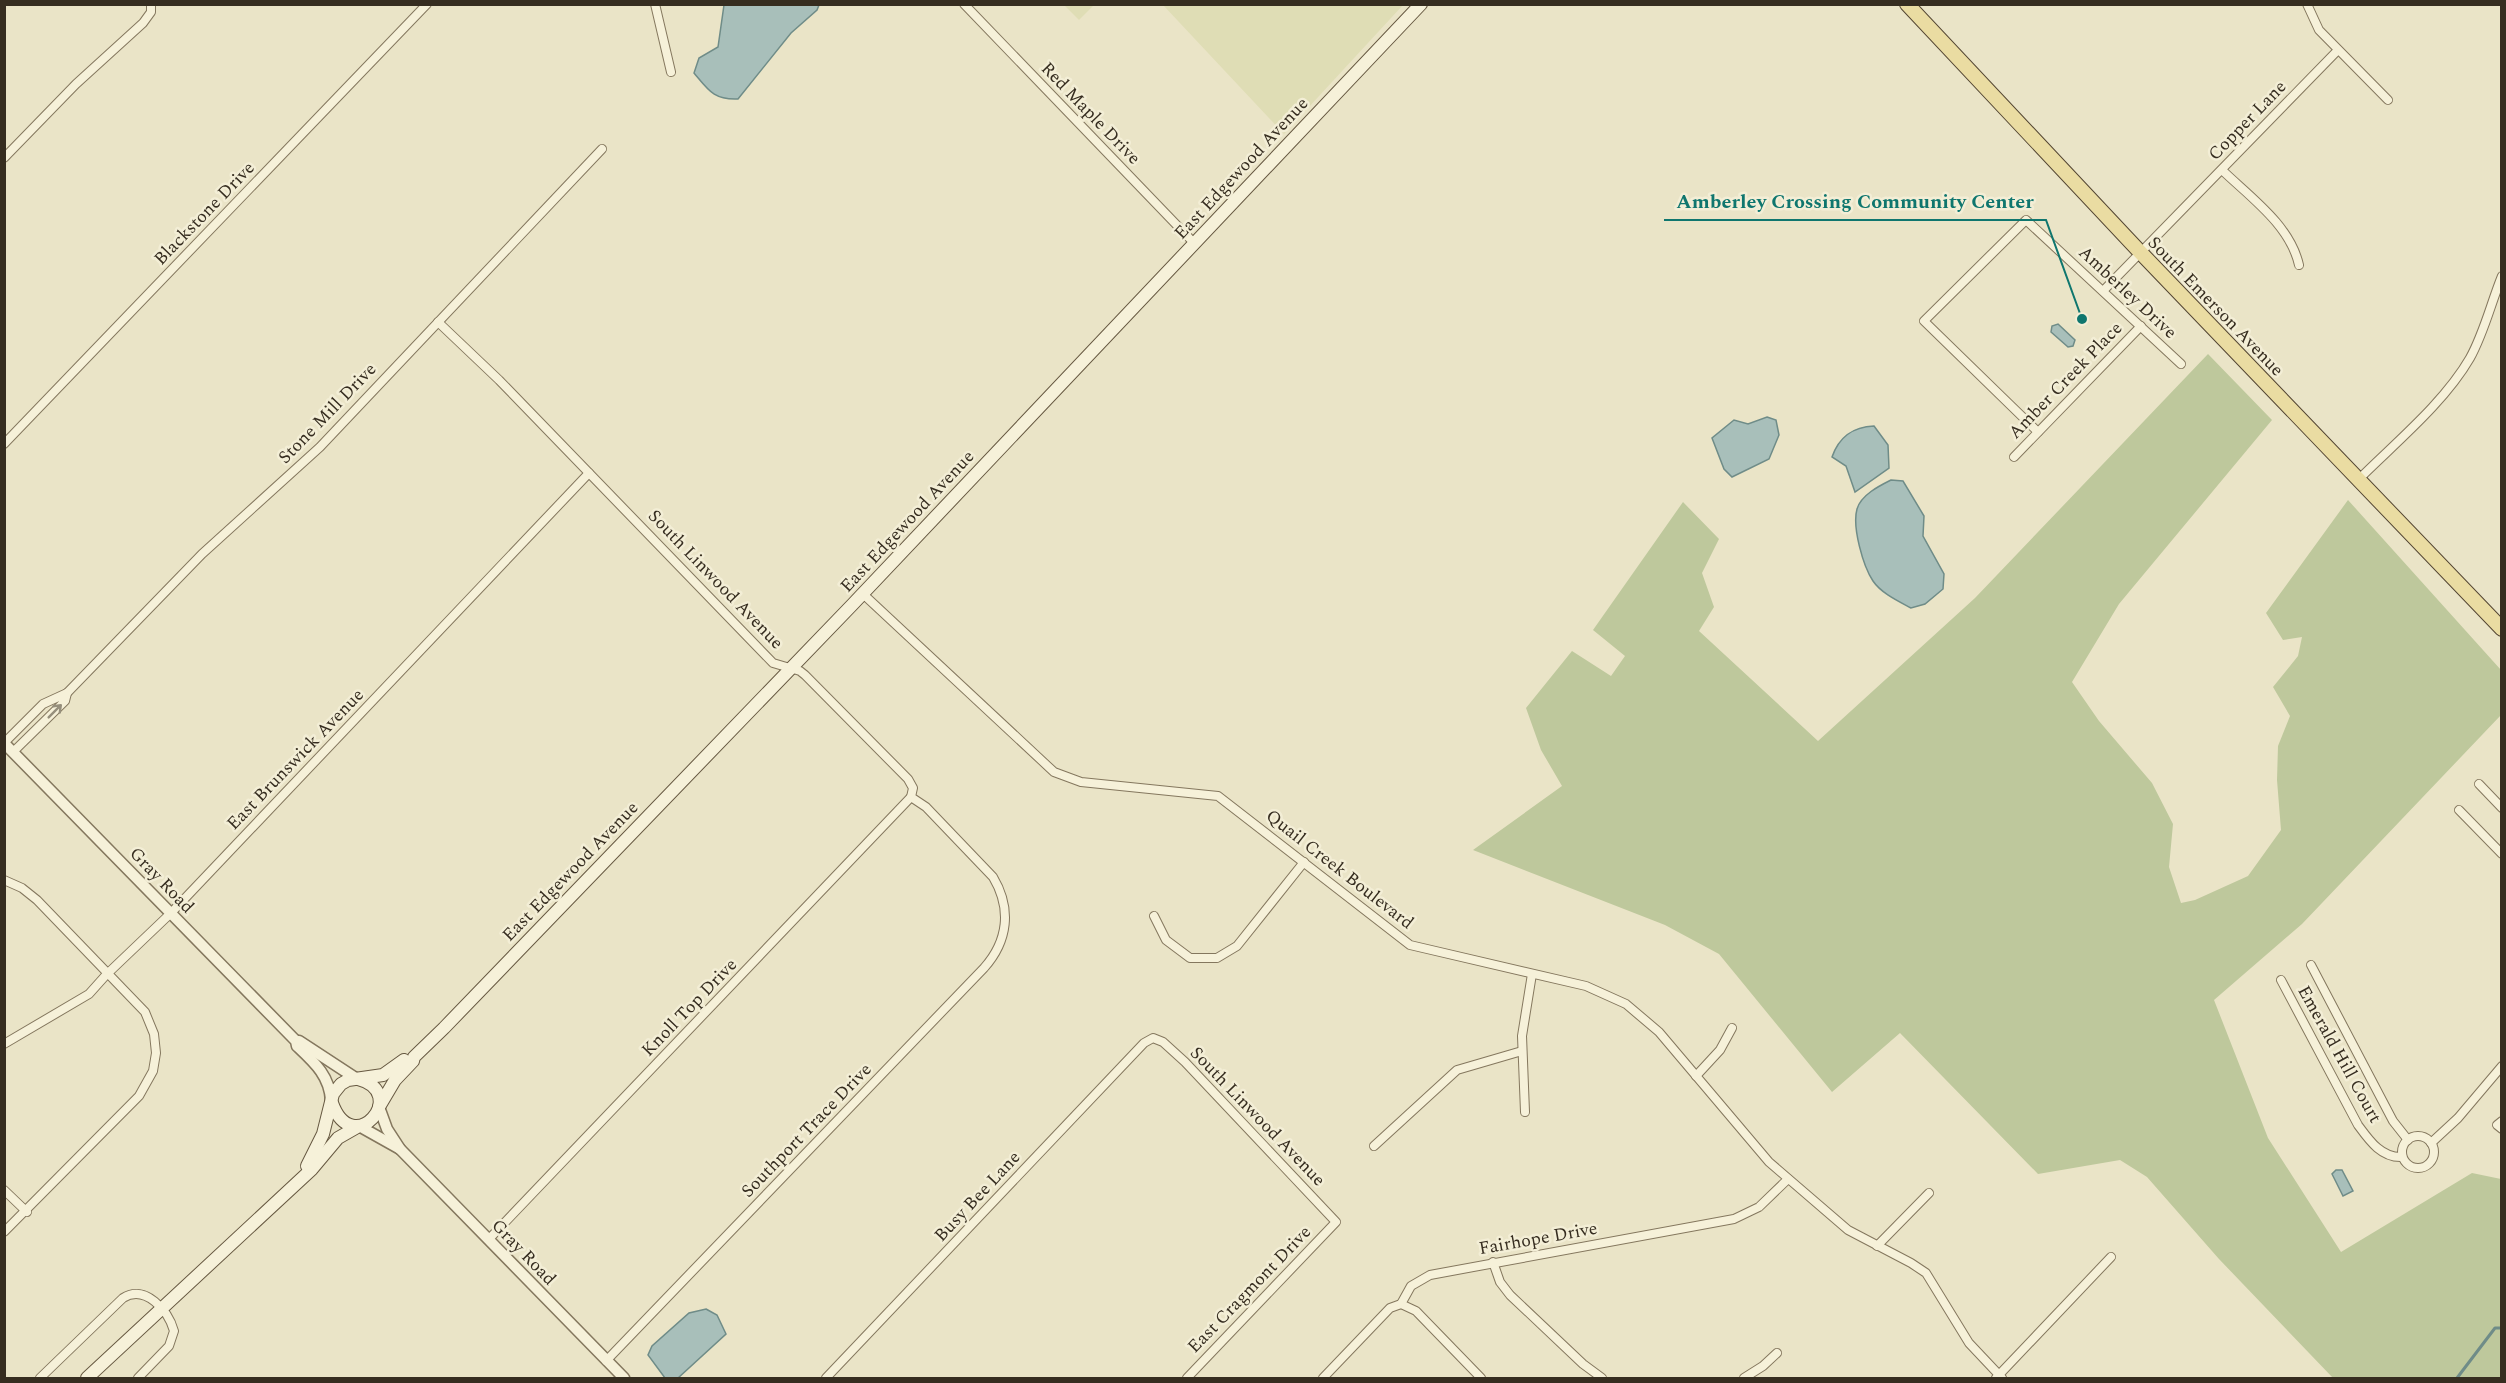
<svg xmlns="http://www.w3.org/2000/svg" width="2506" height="1383" font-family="Spectral,serif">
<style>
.farmland{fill:#dfddb5}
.green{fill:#bec89c}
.water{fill:#a8bfba;stroke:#6f8c88;stroke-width:1.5}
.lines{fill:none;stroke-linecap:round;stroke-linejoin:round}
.stream{stroke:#6f8c88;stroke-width:3}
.minor-casing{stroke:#84775e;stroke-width:10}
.tertiary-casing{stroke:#84775e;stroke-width:13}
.secondary-casing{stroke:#665841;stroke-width:14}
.primary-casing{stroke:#534532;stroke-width:16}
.minor{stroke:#f6f1d9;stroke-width:8}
.tertiary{stroke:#f6f1d9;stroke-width:10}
.secondary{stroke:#f6f1d9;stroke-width:12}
.primary{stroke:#eadca2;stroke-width:14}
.oneway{stroke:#968f7c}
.labels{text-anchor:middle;stroke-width:5;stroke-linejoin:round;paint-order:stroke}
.street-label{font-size:18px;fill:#362d20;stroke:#f3eed6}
.leader{fill:none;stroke:#0f766e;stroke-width:2}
.callout-dot{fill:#0f766e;stroke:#f3eed6;stroke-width:2}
.callout-label{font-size:20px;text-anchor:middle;font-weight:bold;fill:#0f766e;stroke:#f3eed6;stroke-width:5;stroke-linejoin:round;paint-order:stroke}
</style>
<rect width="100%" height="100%" fill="#eae4c7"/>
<!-- farmland -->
<g class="farmland">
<path d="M1064 5H1094L1079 20Z"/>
<path d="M1163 5H1162H1403L1284 134Z"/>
</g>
<!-- green -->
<path class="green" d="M2208 354 2272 420 2119 604 2072 682 2099 721 2152 783 2173 824 2169 867 2181 903 2195 900 2248 876 2281 830 2277 780 2278 746 2290 716 2273 687 2298 656 2302 637 2283 640 2266 613 2348 500 2501 670V715L2302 924 2214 1000 2268 1138 2341 1252 2472 1173 2501 1179V1378H2333L2219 1259 2147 1177 2120 1160 2038 1174 1900 1033 1832 1092 1719 954 1665 925 1473 850 1562 786 1541 750 1526 708 1572 651 1611 676 1625 656 1593 630 1683 502 1719 539 1702 573 1714 607 1699 631 1818 741 1975 598Z"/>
<!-- water -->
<g class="water">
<path d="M724 5H819L817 10 791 33 738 99C714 100 709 91 694 73L699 58 718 47Z"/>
<path d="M2058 324 2075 340 2073 346 2068 347 2051 332 2052 326Z"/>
<path d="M1767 417 1776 420 1779 435 1769 459 1732 477 1724 469 1712 438 1734 420 1748 424Z"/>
<path d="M1874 426 1888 445 1889 468 1855 492 1846 466 1832 457C1839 437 1852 427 1874 426Z"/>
<path d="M1891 480 1903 481 1924 516 1923 536 1944 574 1943 589 1925 604 1911 608C1898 601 1881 593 1873 581 1863 566 1852 527 1857 509 1861 495 1879 486 1891 480Z"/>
<path d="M2336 1170H2342L2353 1191 2343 1196 2332 1174Z"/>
<path d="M706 1309 717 1315 726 1334 678 1378H665L648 1355 652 1346 689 1313Z"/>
</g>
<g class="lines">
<!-- stream -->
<path class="stream" d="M2457 1378 2495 1328H2502"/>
<!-- minor casing -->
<g class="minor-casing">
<g id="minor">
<path d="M655 4 671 72"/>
<path d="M964 4 1194 243"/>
<path d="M2307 4 2319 30 2388 100"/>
<path d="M4 158 76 84 143 23 151 12V4"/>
<path d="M2222 170C2250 197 2290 225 2299 265"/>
<path d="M2103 291 2338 50"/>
<path d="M438 322 499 380 773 663 800 671 805 675 908 779 913 788 911 797 926 807 993 877C1012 909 1008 941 984 968L606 1361"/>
<path d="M2038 432 1924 321 2026 220 2181 364"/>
<path d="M4 444 427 4"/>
<path d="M2014 457 2141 326"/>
<path d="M2358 480C2395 443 2444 403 2470 358 2484 333 2491 303 2502 276"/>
<path d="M863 594 1054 772 1081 782 1218 796 1410 945 1586 986 1626 1004 1659 1032 1769 1162 1848 1230 1911 1263 1926 1273 1969 1343 2002 1378"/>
<path d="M67 693 202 554 320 447 602 149"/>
<path d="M4 743 43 704 67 693 65 701 13 752"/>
<path d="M2479 784 2502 808"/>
<path d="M2459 810 2502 854"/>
<path d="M4 880 22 888 37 900 145 1012 154 1034 156 1053 153 1071 139 1096 4 1232"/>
<path d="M1154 916 1166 940 1190 958H1217L1237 946 1304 862"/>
<path d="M2311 965 2393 1121 2408 1140"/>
<path d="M2281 980 2358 1125C2369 1140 2381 1158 2402 1157"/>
<path d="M4 1044 89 994 106 975 171 913 589 473"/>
<path d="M1696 1076 1720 1050 1732 1028"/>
<path d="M1525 1112 1522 1036 1532 974"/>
<path d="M2502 1121 2497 1125 2502 1129"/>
<circle cx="2418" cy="1152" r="16"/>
<path d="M2431 1143 2458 1118 2502 1066"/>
<path d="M1374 1146 1457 1070 1522 1051"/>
<path d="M4 1190 27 1212"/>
<path d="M489 1239 911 797"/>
<path d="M1877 1246 1929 1193"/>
<path d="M1493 1262 1500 1282 1510 1295 1583 1364 1602 1378"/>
<path d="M1401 1304 1416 1311 1481 1378"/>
<path d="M40 1378 123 1298C145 1284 168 1310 174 1331L169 1346 138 1378"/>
<path d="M826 1378 1144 1043 1153 1038 1163 1042 1185 1062 1336 1222 1187 1378"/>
<path d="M1323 1378 1390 1308 1401 1304 1411 1286 1430 1275 1734 1219 1759 1207 1788 1179"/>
<path d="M1744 1378 1763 1366 1777 1353"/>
<path d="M1996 1378 2111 1257"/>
</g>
</g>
<!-- tertiary casing -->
<g class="tertiary-casing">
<g id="tertiary">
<path d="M4 743 296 1041 297 1046C314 1062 330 1076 331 1101"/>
<path d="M299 1041 357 1079"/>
<path d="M379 1107 387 1129 400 1149 624 1378"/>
<path d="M359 1126 400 1149"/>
</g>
</g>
<!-- secondary casing -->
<g class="secondary-casing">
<g id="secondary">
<path d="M332 1103C353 1161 411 1093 358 1079"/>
<path d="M379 1107 395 1080 413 1061 414 1057 444 1028 852 605 1421 4"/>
<path d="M307 1166 323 1134 333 1094 341 1084 348 1080 383 1075 404 1060"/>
<path d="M87 1378 312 1169 338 1138 359 1126"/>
</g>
</g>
<!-- primary casing -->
<g class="primary-casing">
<path id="primary" d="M1907 4 2140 252 2502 629"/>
</g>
<!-- minor -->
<use href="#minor" class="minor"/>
<!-- tertiary -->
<use href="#tertiary" class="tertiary"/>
<!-- secondary -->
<use href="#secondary" class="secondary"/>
<!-- primary -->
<use href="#primary" class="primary"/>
</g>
<!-- one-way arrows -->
<defs><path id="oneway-shaft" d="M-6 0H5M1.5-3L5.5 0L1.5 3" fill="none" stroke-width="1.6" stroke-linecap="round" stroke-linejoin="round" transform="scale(1.5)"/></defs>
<use class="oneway" href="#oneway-shaft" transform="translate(55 711) rotate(-45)"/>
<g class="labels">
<!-- street labels -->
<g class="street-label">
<text transform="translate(1091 113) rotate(46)" y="6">Red Maple Drive</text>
<text transform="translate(2247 120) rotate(-46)" y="6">Copper Lane</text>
<text transform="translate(1241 168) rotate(-47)" y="6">East Edgewood Avenue</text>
<text transform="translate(204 213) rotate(-46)" y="6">Blackstone Drive</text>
<text transform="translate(2128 292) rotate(43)" y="6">Amberley Drive</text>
<text transform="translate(2216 306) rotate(46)" y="6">South Emerson Avenue</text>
<text transform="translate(2065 380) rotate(-46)" y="6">Amber Creek Place</text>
<text transform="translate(327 413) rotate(-46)" y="6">Stone Mill Drive</text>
<text transform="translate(907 521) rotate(-47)" y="6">East Edgewood Avenue</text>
<text transform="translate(716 579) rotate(46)" y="6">South Linwood Avenue</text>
<text transform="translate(295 759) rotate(-46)" y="6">East Brunswick Avenue</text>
<text transform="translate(1340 869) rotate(38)" y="6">Quail Creek Boulevard</text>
<text transform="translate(570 871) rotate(-46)" y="6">East Edgewood Avenue</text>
<text transform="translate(162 880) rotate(46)" y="6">Gray Road</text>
<text transform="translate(689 1007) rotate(-46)" y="6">Knoll Top Drive</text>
<text transform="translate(2340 1054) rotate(61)" y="6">Emerald Hill Court</text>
<text transform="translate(1258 1116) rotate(46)" y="6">South Linwood Avenue</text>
<text transform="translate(806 1130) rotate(-46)" y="6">Southport Trace Drive</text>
<text transform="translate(977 1196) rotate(-47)" y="6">Busy Bee Lane</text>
<text transform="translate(1538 1238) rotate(-10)" y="6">Fairhope Drive</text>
<text transform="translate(524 1252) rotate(46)" y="6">Gray Road</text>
<text transform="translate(1249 1289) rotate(-46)" y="6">East Cragmont Drive</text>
</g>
</g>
<!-- callouts -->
<path class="leader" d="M2082 319L2046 220H1664"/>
<circle class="callout-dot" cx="2082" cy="319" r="6"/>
<g class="callout-label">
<text x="1855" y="208">Amberley Crossing Community Center</text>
</g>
<!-- border -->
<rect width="2506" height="1383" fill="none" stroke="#362d20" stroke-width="12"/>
</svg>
